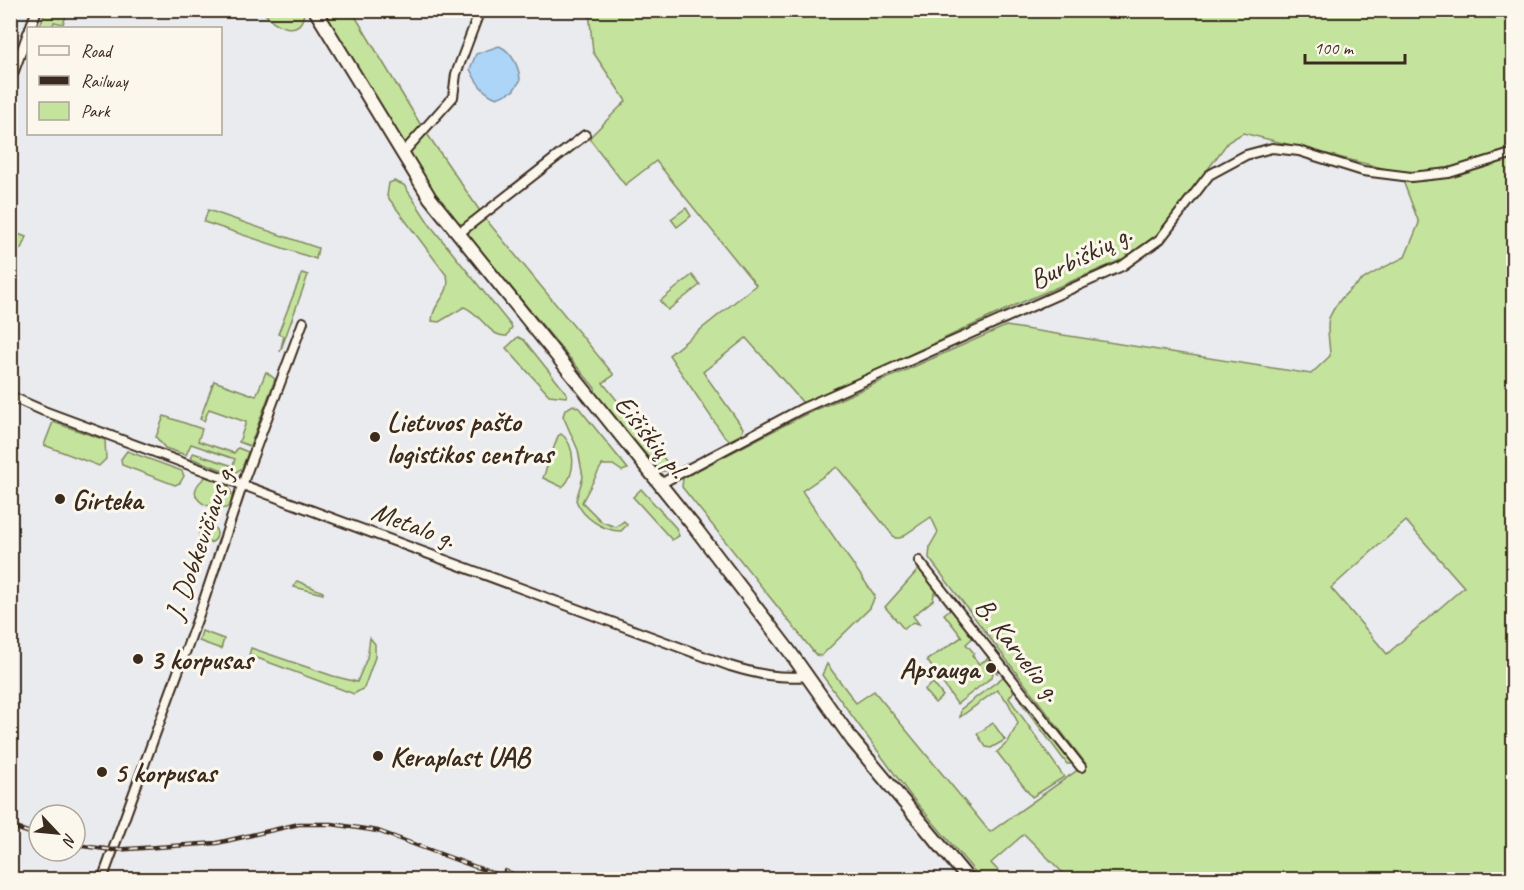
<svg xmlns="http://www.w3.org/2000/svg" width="1524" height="890" font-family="Caveat,sans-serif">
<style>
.green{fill:#c4e49d;stroke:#80875e;stroke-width:1.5;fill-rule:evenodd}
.water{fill:#acd5f7;stroke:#7f91a0;stroke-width:1.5}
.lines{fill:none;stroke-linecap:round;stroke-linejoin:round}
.minor-casing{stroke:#3b2a1e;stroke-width:12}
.primary-casing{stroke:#3b2a1e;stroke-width:16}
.minor{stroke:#fbf7ec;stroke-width:8}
.primary{stroke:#fbf7ec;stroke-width:12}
.rail-casing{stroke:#3b2a1e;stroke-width:4.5}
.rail{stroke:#fbf7ec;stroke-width:2;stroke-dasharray:7;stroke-linecap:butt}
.poi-dot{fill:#3b2a1e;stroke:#fbf7ec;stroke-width:2}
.labels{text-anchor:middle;stroke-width:6;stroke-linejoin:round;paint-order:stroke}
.street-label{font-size:28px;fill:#3b2a1e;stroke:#fbf7ec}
.poi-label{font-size:28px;font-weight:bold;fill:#3b2a1e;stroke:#fbf7ec;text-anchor:start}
</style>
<rect width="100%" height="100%" fill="#eaebef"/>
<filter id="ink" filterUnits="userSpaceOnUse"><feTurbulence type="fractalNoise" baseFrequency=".0167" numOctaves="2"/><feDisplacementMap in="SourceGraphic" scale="12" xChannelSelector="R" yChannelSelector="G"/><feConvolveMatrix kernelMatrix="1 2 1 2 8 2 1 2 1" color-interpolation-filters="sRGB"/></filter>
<g filter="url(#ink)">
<!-- green -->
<g class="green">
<path d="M45 11V10L68 11 63 24 54 22 52 28 40 26Z"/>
<path d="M263 11H304C303 39 273 27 263 11Z"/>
<path d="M323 11H352L419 122 484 217 614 375 603 383 674 471H660L596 396 595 388 462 229 435 193Z"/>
<path d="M589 11H1513V879H1069L1024 834 991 863 1006 879H981L910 795 822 675 827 664 856 703 874 691 990 832 1086 764 929 558 930 546 938 532 931 517 900 538H895L837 467 802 491 875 596 870 608 821 656 816 655 682 487 683 478 802 416 1006 326 1311 374 1330 356C1330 345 1326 328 1329 318 1343 286 1376 271 1405 257L1419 223 1402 178 1394 171 1243 133 1228 142 1160 234 1124 259 1020 303 804 404 746 338 703 372 743 428 742 434 730 440 724 436 669 355 756 285 656 161 625 185 589 138 626 101 593 52ZM1406 521 1464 587 1387 654 1331 588Z"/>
<path d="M394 181 404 185 430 225 512 327 507 336C488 337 481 313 464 307L439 322 432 321C432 303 452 295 447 276L387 196 389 183Z"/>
<path d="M686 208 691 216 677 227 671 219Z"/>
<path d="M208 210 318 248 316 259 204 222Z"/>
<path d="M10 231 26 237 21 249 11 245Z"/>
<path d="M302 273 308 275 280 352 284 336 278 334Z"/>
<path d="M692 275 700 285 668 310 660 301Z"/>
<path d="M518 337 524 340 567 394 566 397 549 395 506 348Z"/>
<path d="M266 372 275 379 250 446 239 442 246 422 209 409 204 421 200 419 214 381 256 396Z"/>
<path d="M573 405 579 408 628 469 622 471 613 465H602L582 502 602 522 616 527 624 521 627 525 621 531C603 531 582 517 576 500L583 477 578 450 563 416 565 410Z"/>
<path d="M164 416 202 429 198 441 234 453 238 448 248 452 242 468 233 474 191 458 193 453 233 466 235 459 191 444 186 455 165 448 156 437Z"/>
<path d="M53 422 105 440 106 459 99 466 44 445Z"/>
<path d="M561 434C576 444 577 476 562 487L543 478 558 436Z"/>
<path d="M127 451 182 471 184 476 180 483 175 485 122 465 121 459Z"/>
<path d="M206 477 229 486 232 495 231 504 226 508C205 510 181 495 206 477Z"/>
<path d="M641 489 676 528 679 536 672 540 633 497Z"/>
<circle cx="208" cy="534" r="9"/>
<path d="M918 570H922L942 595 934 593 933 600 913 616 919 624 913 622 904 629 885 607Z"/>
<path d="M297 581 323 592V594L294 587Z"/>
<path d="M954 606 976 635 966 644 974 653 972 655 979 664 992 656 1000 666 997 673 989 663 987 664 993 673 992 677 957 704 927 660 962 637 944 614Z"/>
<path d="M202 631 224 639 221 649 199 641Z"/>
<path d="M370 638 375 644V657L364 688 354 694 249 655 251 648 333 676 357 682 367 658Z"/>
<path d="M1003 677 1016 688 1009 698 1064 777 1032 797 997 752 1008 742 1018 723 1008 702 997 690 960 717 961 709Z"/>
<path d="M933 683 943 696 935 703 924 690Z"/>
<path d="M1022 696 1074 764H1067L1021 702Z"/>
<path d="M993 723 1005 740 991 748 986 747 977 734Z"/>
</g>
<!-- water -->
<path class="water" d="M499 46C512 51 520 69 520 81L513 91 497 98C483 93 476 82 470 69L476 54Z"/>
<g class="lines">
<!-- minor casing -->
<g class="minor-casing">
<g id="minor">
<path d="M30 28 37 10"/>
<path d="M10 82 28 33"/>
<path d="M402 154 453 97 456 74 480 10"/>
<path d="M458 234 585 135"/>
<path d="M10 396 44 411 730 666C756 674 780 679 807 676"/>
<path d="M660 484 801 409 1122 266 1160 239 1209 175 1246 155 1272 148 1299 151 1363 171 1411 177 1449 173 1514 153"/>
<path d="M919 561 1081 767"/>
<path d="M102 880 201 609 245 477 303 322"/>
</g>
</g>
<!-- primary casing -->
<g class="primary-casing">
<path id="primary" d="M315 10 430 198 696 529 790 652 853 741 969 880"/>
</g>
<!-- minor -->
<use href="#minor" class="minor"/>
<!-- primary -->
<use href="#primary" class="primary"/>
<!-- rail casing -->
<g class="rail-casing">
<g id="rail">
<path d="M10 826 39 836"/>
<path d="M75 845 113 850 217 843 299 824H332L378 831 511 880"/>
<path d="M505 871 528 880"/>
</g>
</g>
<!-- rail -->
<use href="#rail" class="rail"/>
</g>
</g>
<!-- markers -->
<g class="poi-dot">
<circle cx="375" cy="437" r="6"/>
<circle cx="60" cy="499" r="6"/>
<circle cx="138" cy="659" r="6"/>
<circle cx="991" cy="668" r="6"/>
<circle cx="378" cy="756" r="6"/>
<circle cx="102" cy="772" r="6"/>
</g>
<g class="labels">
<!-- street labels -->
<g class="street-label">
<text transform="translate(1080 256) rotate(-27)" y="10">Burbiškių g.</text>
<text transform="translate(652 436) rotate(51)" y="10">Eišiškių pl.</text>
<text transform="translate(414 524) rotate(20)" y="10">Metalo g.</text>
<text transform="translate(199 542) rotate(-71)" y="10">J. Dobkevičiaus g.</text>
<text transform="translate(1019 649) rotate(52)" y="10">B. Karvelio g.</text>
</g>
<!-- poi labels -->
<g class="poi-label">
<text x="387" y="431">Lietuvos pašto<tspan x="387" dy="32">logistikos centras</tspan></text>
<text x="72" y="509">Girteka</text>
<text x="150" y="669">3 korpusas</text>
<text x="979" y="678" text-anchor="end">Apsauga</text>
<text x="390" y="766">Keraplast UAB</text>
<text x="114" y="782">5 korpusas</text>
</g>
</g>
<!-- margin -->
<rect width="1524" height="890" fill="none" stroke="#fbf7ec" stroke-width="36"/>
<rect x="18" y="18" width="1488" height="854" fill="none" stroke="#3b2a1e" stroke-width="2" filter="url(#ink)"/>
<!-- legend -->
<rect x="27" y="27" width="195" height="108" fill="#fbf7ec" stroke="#aea59a" stroke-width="1.5"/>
<rect x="39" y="46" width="30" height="9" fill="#fbf7ec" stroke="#aea59a" stroke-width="1.5"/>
<text x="81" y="57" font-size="18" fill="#3b2a1e">Road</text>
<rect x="39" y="76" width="30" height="9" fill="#3b2a1e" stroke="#aea59a" stroke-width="1.5"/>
<text x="81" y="87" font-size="18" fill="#3b2a1e">Railway</text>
<rect x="39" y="102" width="30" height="18" fill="#c4e49d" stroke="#aea59a" stroke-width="1.5"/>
<text x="81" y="117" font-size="18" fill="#3b2a1e">Park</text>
<!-- north arrow -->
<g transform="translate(57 833) rotate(116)"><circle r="28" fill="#fbf7ec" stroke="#aea59a" stroke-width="1.5"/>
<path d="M0-4.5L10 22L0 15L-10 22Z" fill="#3b2a1e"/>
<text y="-9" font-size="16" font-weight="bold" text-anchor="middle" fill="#3b2a1e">N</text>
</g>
<!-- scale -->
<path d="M1305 54v9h100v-9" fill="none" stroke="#3b2a1e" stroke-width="3"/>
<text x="1314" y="54" font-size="18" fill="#3b2a1e" stroke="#fbf7ec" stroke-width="4.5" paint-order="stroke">100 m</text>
</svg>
